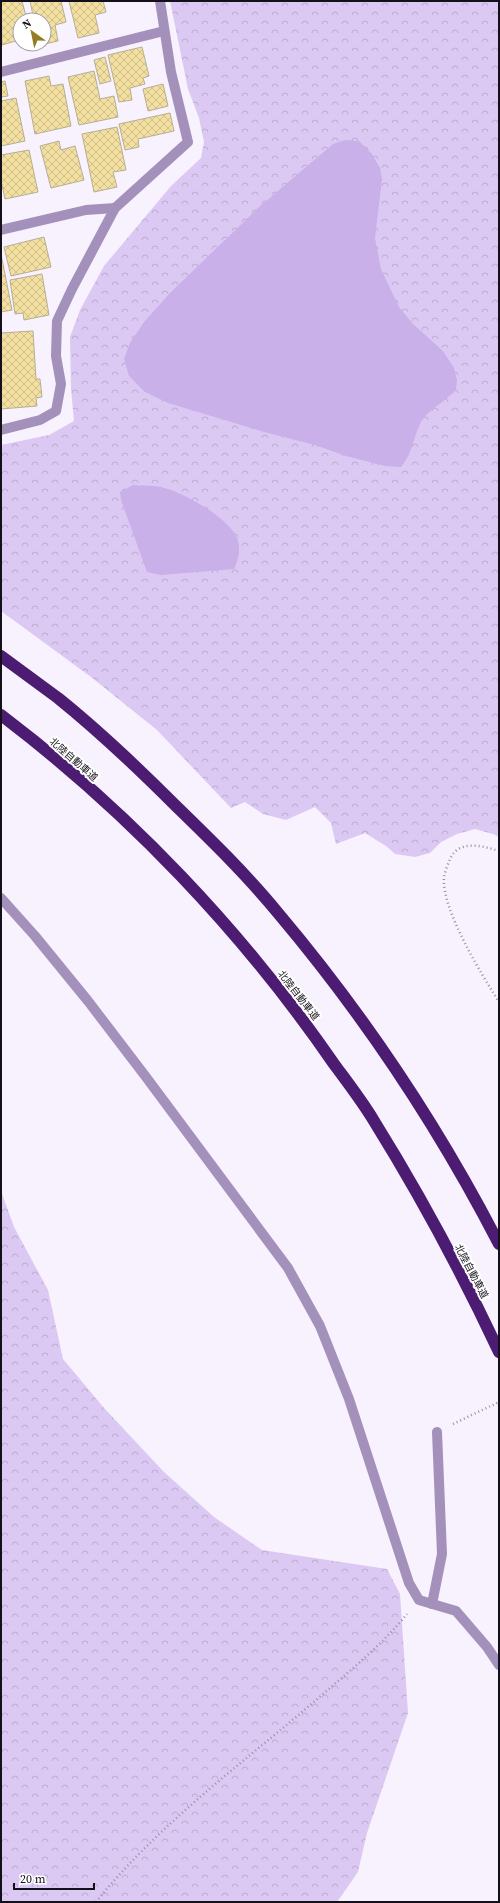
<svg xmlns="http://www.w3.org/2000/svg" width="500" height="1903" font-family="'Source Serif 4','Noto Sans JP',serif">
<style>
.forest{fill:url(#forest-crowns)}
.water{fill:#cab0e8}
.building{fill:url(#building-cross-hatch);stroke:#b6ae95}
.lines{fill:none;stroke-linecap:round;stroke-linejoin:round}
.path{stroke:#96929c;stroke-width:2.5;stroke-dasharray:1 3;stroke-linecap:butt}
.street{stroke:#a491bb;stroke-width:10}
.highway{stroke:#4c1b72;stroke-width:12}
.labels{text-anchor:middle;stroke-width:4;stroke-linejoin:round;paint-order:stroke}
.street-label{font-size:10px;fill:#141019;stroke:#fff}
</style>
<defs>
<pattern id="forest-crowns" width="20" height="18" patternUnits="userSpaceOnUse"><rect width="20" height="18" fill="#dcc9f3"/><path d="M2 6a3 3 0 1 1 6 0M12 15a3 3 0 1 1 6 0" fill="none" stroke="#bcacd0"/></pattern>
<pattern id="building-cross-hatch" width="8" height="8" patternUnits="userSpaceOnUse"><rect width="8" height="8" fill="#f3e0a1"/><path d="M0 0l8 8M0 8l8-8" fill="none" stroke="#cfbf8a"/></pattern>
</defs>
<rect width="100%" height="100%" fill="#f7f2fd"/>
<!-- forest -->
<g class="forest">
<path d="M170 1H499V837L493 834 475 829 457 834 441 842 430 853 415 857 395 854 386 846 365 833 336 844 331 823 315 807 286 820 263 814 245 802 231 808 157 730 91 677 1 611V445L49 435 74 421 71 389 70 337 80 310 104 266 171 186 201 158 204 142 199 118 188 89Z"/>
<path d="M1 1191 14 1227 48 1290 63 1359 104 1408 164 1472 214 1517 262 1550 387 1569 400 1594 408 1713 367 1833 358 1872 337 1902H1Z"/>
</g>
<!-- water -->
<g class="water">
<path d="M345 140 359 141 372 154 380 168 382 179 375 238 381 269 399 307 413 324 443 351 454 368 457 380 456 390C446 401 426 411 420 424 413 439 412 454 401 467L385 466 346 456 315 445 264 432 168 403 145 392 129 376 124 359 130 343 144 322 170 293 258 208 333 144Z"/>
<path d="M133 485C142 486 152 485 161 487 183 492 223 515 235 534 242 545 239 559 234 569L161 575 147 572 121 500 120 492Z"/>
</g>
<!-- building -->
<g class="building">
<path d="M1 1H22L27 20H20V23L15 25 19 40 2 45Z"/>
<path d="M30 1H61L66 22 55 25 58 41 40 45V44H44V20H34Z"/>
<path d="M69 1H103L106 12 95 15 99 33 78 38Z"/>
<path d="M23 44H35L36 47 25 50Z"/>
<path d="M142 47 149 76 143 78 145 84 130 88 132 100 119 102 108 55Z"/>
<path d="M105 57 111 81 100 84 94 60Z"/>
<path d="M94 71 100 99 114 96 118 117 79 125 68 77Z"/>
<path d="M49 76 51 86 63 84 71 126 35 134 25 81Z"/>
<path d="M5 81 8 96 1 97V82Z"/>
<path d="M163 84 168 106 148 111 143 89Z"/>
<path d="M16 98 25 141 1 146V101Z"/>
<path d="M170 113 174 131 138 139 139 147 125 150 119 124Z"/>
<path d="M117 127 126 170 113 172 117 187 94 192 82 134Z"/>
<path d="M59 141 61 150 75 146 84 180 51 188 40 146Z"/>
<path d="M29 150 38 192 5 199 1 180V155Z"/>
<path d="M44 237 51 267 11 276 4 247Z"/>
<path d="M1 254 12 310 1 312Z"/>
<path d="M42 274 49 315 24 320 23 313 15 314 10 280Z"/>
<path d="M33 331 36 379H40L42 397 36 398 37 406 1 409V333Z"/>
</g>
<g class="lines">
<!-- path -->
<g class="path">
<path d="M499 851C483 846 459 839 450 859 448 864 445 871 444 877 441 909 482 975 499 1002"/>
<path d="M453 1424 499 1402"/>
<path d="M96 1902C158 1825 240 1765 315 1701 347 1673 380 1647 407 1614"/>
</g>
<!-- street -->
<g class="street">
<path d="M1 72 164 31"/>
<path d="M1 230 86 210 115 208"/>
<path d="M1 430 40 420 56 411 61 384 56 356 57 321 72 289 115 208 188 142 171 72 160 1"/>
<path d="M1 898 35 936 88 1001 146 1077 288 1268 320 1326 349 1399 409 1583 419 1600 456 1611 487 1647 499 1665"/>
<path d="M432 1604 442 1554 437 1432"/>
</g>
<!-- highway -->
<g class="highway">
<path d="M1 656C20 670 39 684 58 698 99 731 138 768 176 806 211 840 247 875 278 913 364 1015 438 1126 499 1244"/>
<path d="M1 715C129 812 243 932 334 1064 348 1083 362 1101 374 1121 420 1195 462 1273 499 1352"/>
</g>
</g>
<g class="labels">
<!-- street labels -->
<g class="street-label">
<text transform="translate(74 759) rotate(41)" y="4">北陸自動車道</text>
<text transform="translate(299 995) rotate(52)" y="4">北陸自動車道</text>
<text transform="translate(472 1271) rotate(62)" y="4">北陸自動車道</text>
</g>
</g>
<!-- border -->
<rect width="500" height="1903" fill="none" stroke="#141019" stroke-width="4"/>
<!-- north arrow -->
<g transform="translate(32 32) rotate(327)"><circle r="19" fill="#ffffff" stroke="#a19fa3"/>
<path d="M0-3L7 15L0 10L-7 15Z" fill="#947c23"/>
<text y="-6" font-size="11" font-weight="bold" text-anchor="middle" fill="#141019">N</text>
</g>
<!-- scale -->
<path d="M14 1883v6h80v-6" fill="none" stroke="#141019" stroke-width="2"/>
<text x="20" y="1883" font-size="12" fill="#141019" stroke="#ffffff" stroke-width="3" paint-order="stroke">20 m</text>
</svg>
